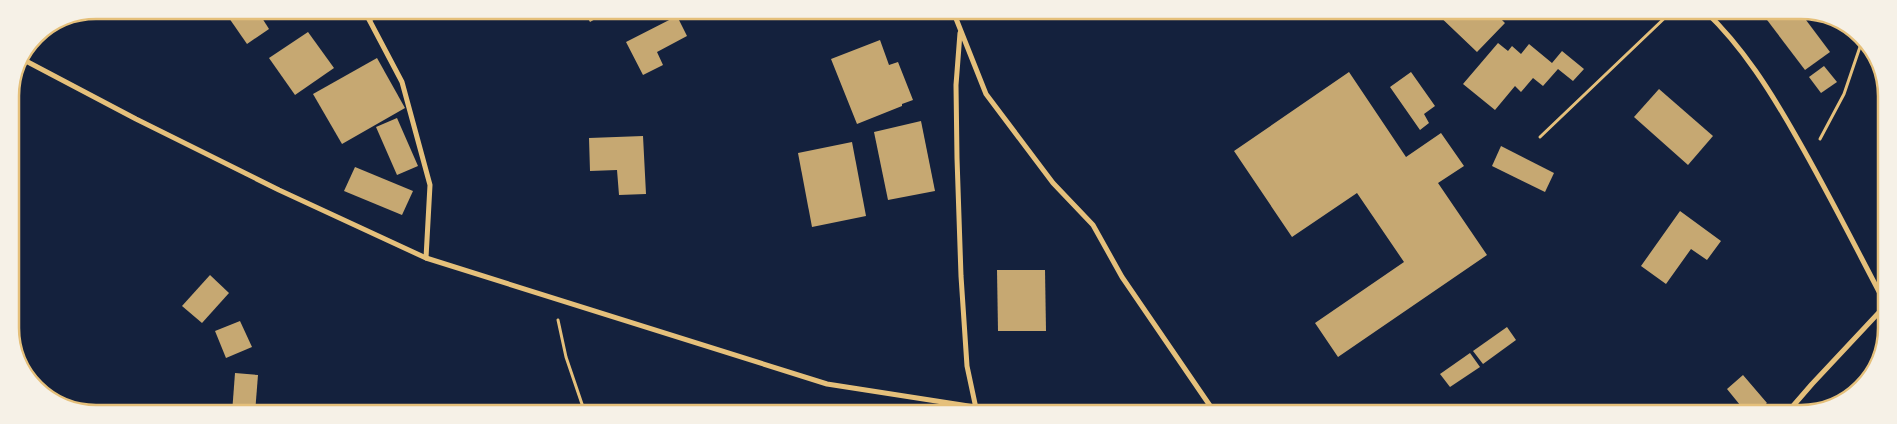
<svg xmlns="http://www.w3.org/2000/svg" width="1897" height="424" font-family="'IBM Plex Sans',sans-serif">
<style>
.building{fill:#c6a872}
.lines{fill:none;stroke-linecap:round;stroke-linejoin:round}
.path{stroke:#e5c07b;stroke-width:3}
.minor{stroke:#e5c07b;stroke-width:5}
.rim{fill:none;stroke:#e5c07b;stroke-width:2.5}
</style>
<rect width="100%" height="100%" fill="#14213d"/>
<!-- building -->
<g class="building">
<path d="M241 10H257L269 29 247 44 229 18Z"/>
<path d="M583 10H611L590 22Z"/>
<path d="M1434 11H1497L1495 13 1505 23 1477 52Z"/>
<path d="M1761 12H1800L1830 52 1805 70Z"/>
<path d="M677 16 687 36 657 52 663 65 643 75 626 42Z"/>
<path d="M308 32 334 68 295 95 269 58Z"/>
<path d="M880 40 889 65 898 62 913 100 902 104V106L857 124 831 59Z"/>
<path d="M1498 43 1508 51 1512 46 1521 54 1529 44 1552 63 1562 51 1584 69 1573 81 1558 69 1543 86 1533 78 1521 92 1515 86 1495 110 1463 84Z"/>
<path d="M377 58 405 108 342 144 313 94Z"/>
<path d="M1824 66 1837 82 1821 93 1809 77Z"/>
<path d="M1349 72 1406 157 1441 133 1464 166 1438 183 1487 255 1338 357 1315 323 1404 262 1357 193 1292 237 1234 151Z"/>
<path d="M1411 72 1435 106 1424 114 1429 123 1420 130 1390 87Z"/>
<path d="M1659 89 1713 136 1688 165 1634 117Z"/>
<path d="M397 118 418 166 397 175 376 127Z"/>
<path d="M921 121 935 191 888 200 874 132Z"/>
<path d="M643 136 646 194 619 195 617 170 590 171 589 138Z"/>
<path d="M852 142 866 216 812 227 798 153Z"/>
<path d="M1501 146 1554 173 1545 192 1492 166Z"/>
<path d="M355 167 413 191 402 215 344 191Z"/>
<path d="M1680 211 1721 241 1707 260 1691 249 1666 284 1641 266Z"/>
<path d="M997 270H1045L1046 331H998Z"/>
<path d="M210 275 229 293 202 323 182 306Z"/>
<path d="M240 321 252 347 226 358 215 331Z"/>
<path d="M1507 327 1516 340 1483 364 1473 351Z"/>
<path d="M1470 353 1480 367 1450 387 1440 374Z"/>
<path d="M235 373 258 375 255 413H232Z"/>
<path d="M1743 375 1767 403 1754 414H1729L1740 405 1727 389Z"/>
<path d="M463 405 485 407 484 413H462Z"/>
</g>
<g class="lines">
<!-- path -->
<g class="path">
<path d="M1540 137 1672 11"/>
<path d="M1820 139 1844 94 1863 38"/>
<path d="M558 320 566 357 583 407V413"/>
</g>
<!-- minor -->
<g class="minor">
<path d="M364 10 402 82 430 185 426 258"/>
<path d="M953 11 986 94 1053 183 1093 225 1122 277 1215 413"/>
<path d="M1705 11C1743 47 1771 92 1797 138 1828 192 1856 248 1885 303"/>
<path d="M370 19 386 10"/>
<path d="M960 33 956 85 957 158 961 276 967 366 977 413"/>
<path d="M24 60 136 119 279 190 426 258 827 384 975 407 1031 409 1070 413"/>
<path d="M1786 414 1812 384 1885 306"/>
</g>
</g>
<!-- crop -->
<path d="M0 0H1897V424H0ZM96 19H1801A77 77 0 0 1 1878 96V328A77 77 0 0 1 1801 405H96A77 77 0 0 1 19 328V96A77 77 0 0 1 96 19Z" fill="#f6f1e7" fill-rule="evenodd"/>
<path class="rim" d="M96 19H1801A77 77 0 0 1 1878 96V328A77 77 0 0 1 1801 405H96A77 77 0 0 1 19 328V96A77 77 0 0 1 96 19Z"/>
</svg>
